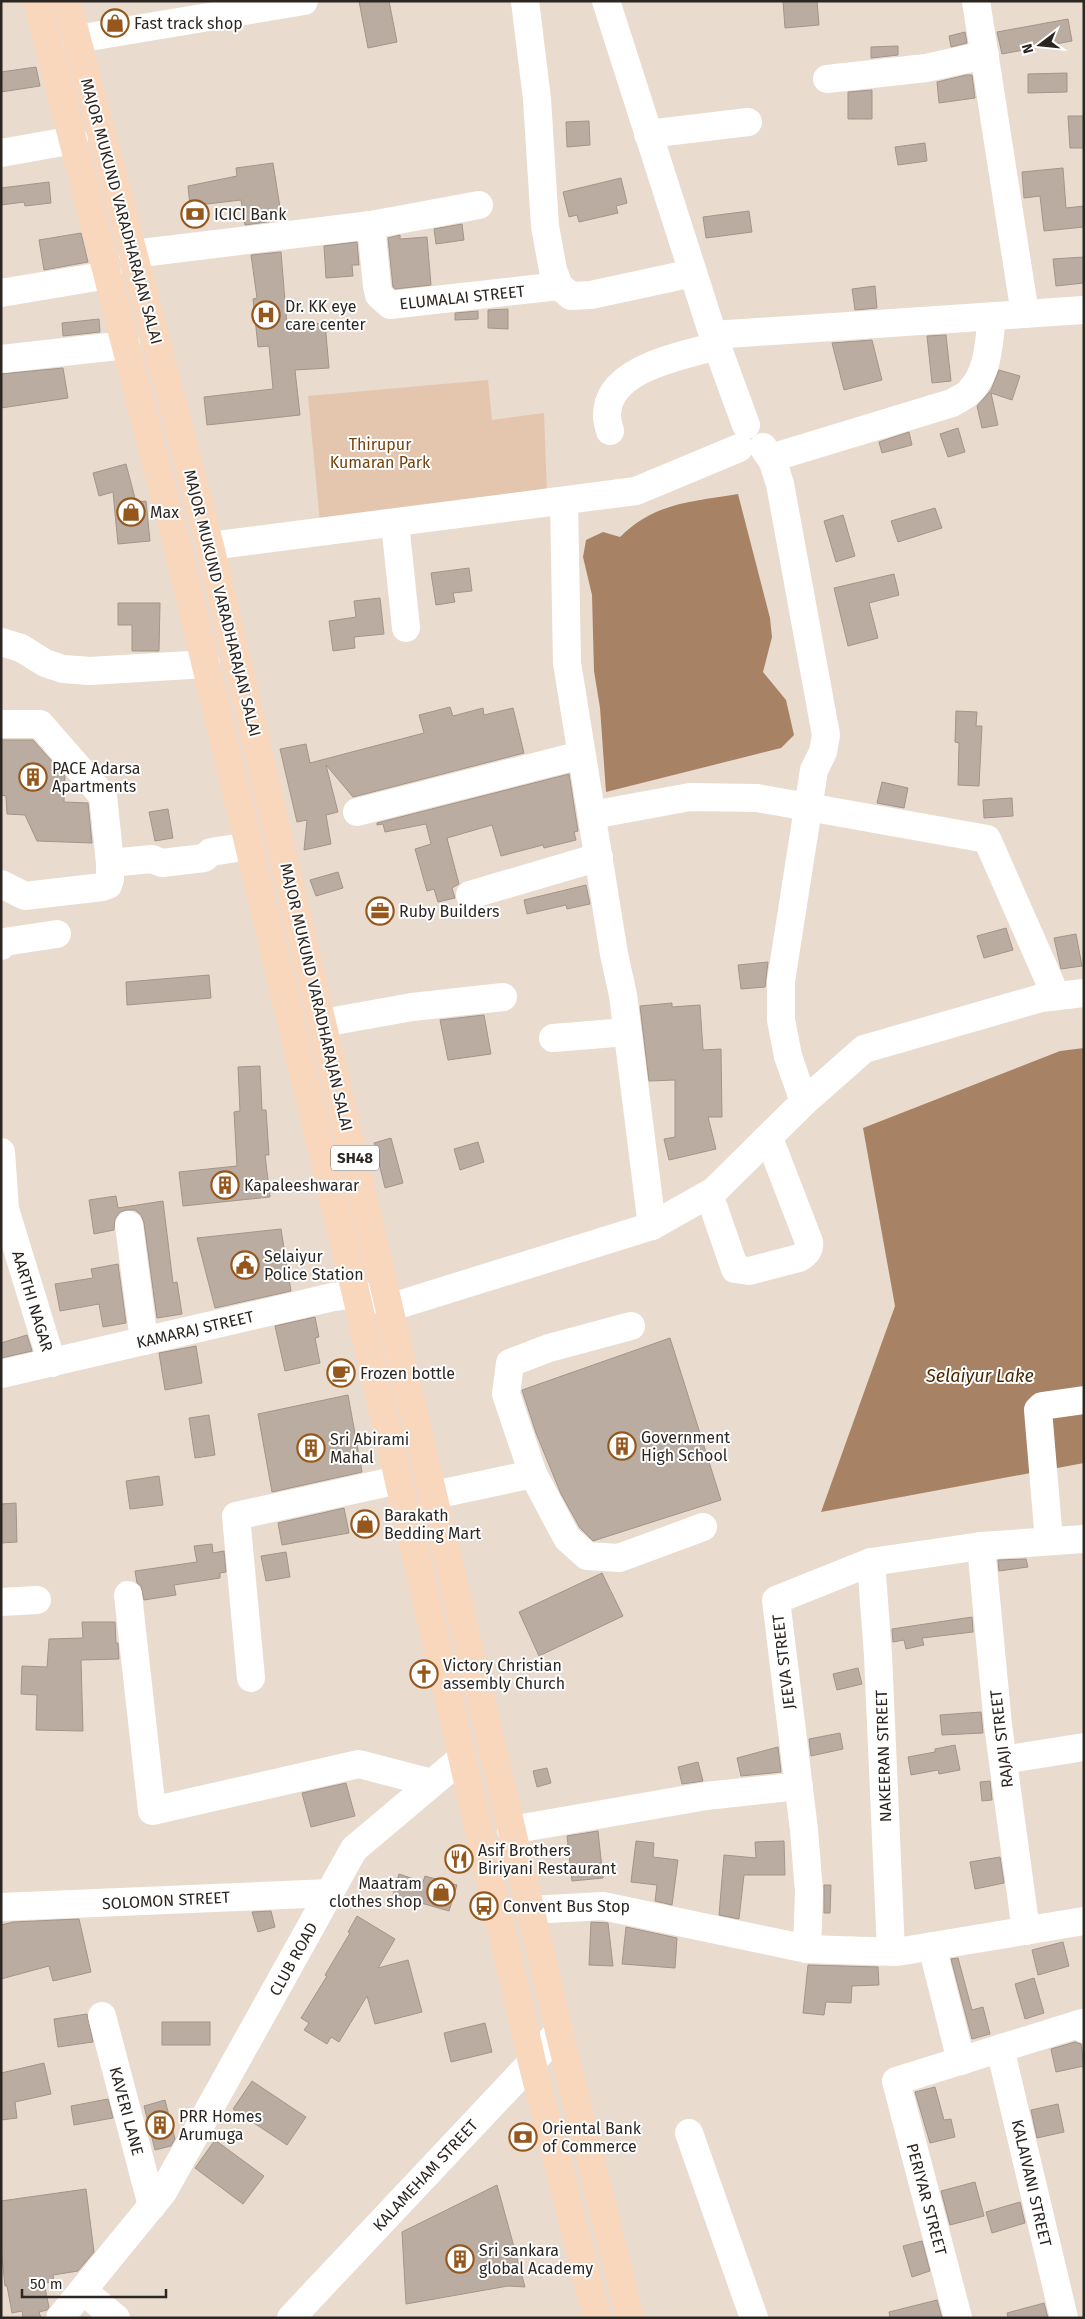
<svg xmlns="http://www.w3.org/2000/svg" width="1085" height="2319" font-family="'Fira Sans',sans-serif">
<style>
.green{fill:#e4c5ad}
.water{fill:#a88264}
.building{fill:#bbaca1;stroke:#a3958a}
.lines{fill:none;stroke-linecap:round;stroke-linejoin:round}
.minor{stroke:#fff;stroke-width:28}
.major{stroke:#f9d7bd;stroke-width:28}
.labels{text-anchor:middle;stroke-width:4;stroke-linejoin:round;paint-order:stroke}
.shield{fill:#fff;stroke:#6b6764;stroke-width:1}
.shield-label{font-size:15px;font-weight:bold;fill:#2c2622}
.poi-label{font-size:16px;fill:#2c2622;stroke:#fff;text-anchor:start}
.street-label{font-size:16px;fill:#2c2622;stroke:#fff}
.park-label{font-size:16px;fill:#74410d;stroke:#fff}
.water-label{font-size:18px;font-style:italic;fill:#4c2600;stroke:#fff}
</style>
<rect width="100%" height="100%" fill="#eadbcf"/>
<!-- green -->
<path class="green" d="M488 380 492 420 544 413 547 496 320 523 308 396Z"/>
<!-- water -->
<g class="water">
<path d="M738 494 770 618 772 637 763 672 786 700 794 735 781 748 606 792 600 708 594 671 592 595 583 557 586 540 603 532 620 537C655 502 692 502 738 494Z"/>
<path d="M1084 1048V1463L821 1512 895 1306 863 1128 1060 1051Z"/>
</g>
<!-- building -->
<g class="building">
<path d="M359 1H389L397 42 368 48Z"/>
<path d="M783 1H817L819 25 785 28Z"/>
<path d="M1068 19 1072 41 1002 54 997 32Z"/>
<path d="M965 32 967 43 951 47 949 36Z"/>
<path d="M898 46V55L871 58V47Z"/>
<path d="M36 67 40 86 1 92V72Z"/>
<path d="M1067 73V92L1028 93V74Z"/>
<path d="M966 75H972L975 98 939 103 937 82Z"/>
<path d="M872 90V119H848V92Z"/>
<path d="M1068 116H1084V148H1070Z"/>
<path d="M589 121 590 145 567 147 566 122Z"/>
<path d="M925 143 927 161 898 165 895 147Z"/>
<path d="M273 163 282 220 245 225 241 200 190 206 188 186 237 176 236 168Z"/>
<path d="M1063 168 1066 208 1084 206V227L1044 231 1040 196 1024 198 1022 172Z"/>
<path d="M621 178 627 203 616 206 618 213 579 222 577 215 569 217 563 192Z"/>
<path d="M49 182 51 203 25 206 24 202 1 205V188Z"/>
<path d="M749 211 752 232 706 238 703 217Z"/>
<path d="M462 224 464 240 436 244 434 229Z"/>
<path d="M81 233 88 262 44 270 39 240Z"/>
<path d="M400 235V239L427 237 431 285 395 289 393 287 388 238Z"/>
<path d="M357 242 359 265H352L353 276 326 278 324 246Z"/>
<path d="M281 252 287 326 325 323 329 368 295 370 300 415 207 425 204 397 273 389 269 346 258 347 253 299 257 298 251 255Z"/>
<path d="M1084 257V283L1056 286 1053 259Z"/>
<path d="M875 286 877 308 855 310 852 289Z"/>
<path d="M508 309V329L488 328V310Z"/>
<path d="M478 311V319L455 320V313Z"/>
<path d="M99 319 100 332 63 336 62 323Z"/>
<path d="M946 335 951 381 932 383 927 336Z"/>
<path d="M872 340 882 380 844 390 832 343Z"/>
<path d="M63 368 68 398 1 408V374Z"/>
<path d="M999 370 1020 376 1012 400 991 393 998 425 982 428 977 406 991 390Z"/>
<path d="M958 428 965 452 948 457 940 434Z"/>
<path d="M909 432 912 445 882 453 879 442Z"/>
<path d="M126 464 136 502 146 501 150 541 118 544 113 492 99 496 93 473Z"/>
<path d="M935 508 942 528 898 542 891 521Z"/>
<path d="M843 515 855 556 836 562 824 521Z"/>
<path d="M469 568 472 591 453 593 455 602 436 605 431 573Z"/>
<path d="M894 574 899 595 869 603 878 638 848 646 834 588Z"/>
<path d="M380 598 384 634 354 637 355 648 333 651 329 621 356 617 354 601Z"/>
<path d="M118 603H160L159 651H132V625H118Z"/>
<path d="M450 707 453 716 483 708 484 715 513 708 524 753 353 797 326 765 338 812 326 815 331 844 304 850 307 820 297 822 280 749 306 744 310 763 424 733 419 715Z"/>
<path d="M956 711 977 712 976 726H982L979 786 958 785 959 743 955 742Z"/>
<path d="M1 740H33L65 776 64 802 88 803 92 843 37 841 25 815 7 814 6 796 1 795Z"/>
<path d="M569 774 578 831 574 832 576 840 544 848 543 845 501 856 492 825 447 838 459 884 452 888 455 898 438 902 434 889 427 891 415 849 431 844 426 824 385 832 383 824 377 825V823Z"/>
<path d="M882 782 908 788 904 808 877 803Z"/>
<path d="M1012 798 1013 816 984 818 983 800Z"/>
<path d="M168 809 173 838 155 841 149 812Z"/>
<path d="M338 872 343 888 316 896 310 880Z"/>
<path d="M586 885 590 904 567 909 566 905 527 914 524 900Z"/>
<path d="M1006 928 1013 950 984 958 977 936Z"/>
<path d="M1076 934 1082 966 1061 969 1054 938Z"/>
<path d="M768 962 765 987 741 989 738 965Z"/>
<path d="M209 975 211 998 127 1005 126 982Z"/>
<path d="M672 1003V1007L700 1005 703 1050 721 1049 722 1117H708L716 1149 669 1160 664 1139 675 1137V1080L649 1081 640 1006Z"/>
<path d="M484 1015 491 1054 448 1060 440 1020Z"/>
<path d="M260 1066 262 1110H266L269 1155H265L270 1197 183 1206 179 1172 237 1166 234 1112 240 1111 238 1067Z"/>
<path d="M391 1138 403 1183 385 1188 374 1143Z"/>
<path d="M478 1142 484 1162 460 1170 454 1149Z"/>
<path d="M116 1196 118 1208 163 1201 173 1283 177 1282 182 1314 157 1318 144 1223 141 1215 135 1210H127L120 1212 115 1219 114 1230 94 1234 89 1200Z"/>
<path d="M281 1229 291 1291 215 1308 197 1238Z"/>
<path d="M118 1264 126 1323 103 1327 99 1304 60 1311 55 1284 93 1278 91 1269Z"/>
<path d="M315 1317 319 1337 315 1338 320 1363 285 1371 275 1326Z"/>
<path d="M27 1335 32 1351 1 1358V1343Z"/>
<path d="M670 1338 721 1500 593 1541 580 1528 561 1494 536 1433 522 1390Z"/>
<path d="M196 1346 202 1383 165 1390 159 1353Z"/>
<path d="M348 1395 362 1472 272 1492 258 1414Z"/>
<path d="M209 1415 215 1455 195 1458 189 1418Z"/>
<path d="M159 1476 163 1505 130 1509 126 1481Z"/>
<path d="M16 1503 17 1542 1 1543V1504Z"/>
<path d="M344 1508 349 1533 282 1545 278 1523Z"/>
<path d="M212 1544 213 1553 224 1551 226 1572 220 1573V1578L174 1585 176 1595 144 1600 141 1586 137 1583 135 1571 197 1562 194 1546Z"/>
<path d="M286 1552 290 1577 266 1581 261 1556Z"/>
<path d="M1026 1559 1028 1567 999 1571 998 1560Z"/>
<path d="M602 1573 623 1616 539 1656 519 1612Z"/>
<path d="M972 1617 973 1632 922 1638 924 1645 906 1649 904 1640 893 1642 892 1629Z"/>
<path d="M82 1622H115L116 1643H118L119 1659 81 1660 83 1731 36 1730 37 1695 21 1694 22 1666 47 1667 49 1639 83 1638Z"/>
<path d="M858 1668 862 1684 837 1690 833 1674Z"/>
<path d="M981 1712 983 1733 942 1735 940 1715Z"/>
<path d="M840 1733 843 1749 811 1756 809 1739Z"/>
<path d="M955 1745 960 1770 939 1774 938 1770 911 1775 908 1757 935 1752V1749Z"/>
<path d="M778 1747 781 1772 741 1776 737 1758Z"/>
<path d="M698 1762 703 1781 682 1784 678 1767Z"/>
<path d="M547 1768 551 1783 537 1787 533 1771Z"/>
<path d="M990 1781 992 1800 982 1801 980 1782Z"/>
<path d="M346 1783 355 1816 311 1827 302 1793Z"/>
<path d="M598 1831 603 1878 572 1881 567 1836Z"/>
<path d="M636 1841 654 1843 653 1857 678 1860 672 1905 655 1901 657 1885 631 1882Z"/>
<path d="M784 1841 785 1875H744L739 1919 719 1915 724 1855 756 1858 755 1842Z"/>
<path d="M1000 1857 1004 1883 975 1889 970 1862Z"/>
<path d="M399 1874 423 1882 425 1876 457 1885 449 1911 393 1895Z"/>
<path d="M824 1885H831L830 1913H824Z"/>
<path d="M271 1911 275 1927 258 1932 252 1912Z"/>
<path d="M357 1916 395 1939 378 1968 408 1960 422 2012 375 2024 367 1996 339 2042 331 2037 327 2044 304 2030 309 2023 301 2018 327 1976 325 1975 350 1933 348 1932Z"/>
<path d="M79 1919 91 1972 53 1981 49 1966 1 1979V1925L13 1922Z"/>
<path d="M591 1922 608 1923 613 1966 589 1965Z"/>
<path d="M626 1927 677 1938 675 1968 622 1964Z"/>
<path d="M1063 1942 1069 1966 1038 1975 1032 1950Z"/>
<path d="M958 1958 972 2010 983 2007 990 2034 972 2039 951 1959Z"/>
<path d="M808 1965 878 1967 879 1985 852 1986 851 2003 826 2002 824 2015 803 2013Z"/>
<path d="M1034 1978 1044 2013 1025 2019 1015 1984Z"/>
<path d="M87 2014 93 2042 58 2047 54 2019Z"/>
<rect x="162" y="2022" width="48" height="23"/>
<path d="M485 2023 492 2052 451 2062 444 2033Z"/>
<path d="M1075 2042 1081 2044 1084 2066 1056 2072 1051 2049Z"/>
<path d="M44 2063 51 2094 15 2102 17 2118 1 2120V2073Z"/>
<path d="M252 2081 306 2117 287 2145 233 2109Z"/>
<path d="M935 2087 944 2120 951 2119 955 2137 930 2143 915 2092Z"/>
<path d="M108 2099 113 2118 74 2125 71 2106Z"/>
<path d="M165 2100 175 2139 171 2146 155 2150 144 2106Z"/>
<path d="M1058 2104 1064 2132 1037 2138 1031 2110Z"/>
<path d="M215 2140 264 2176 243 2204 195 2168Z"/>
<path d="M975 2182 984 2216 950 2225 941 2191Z"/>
<path d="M497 2185 525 2287 508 2286 406 2304 402 2232Z"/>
<path d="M86 2189 94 2252 78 2271 53 2275 54 2282 44 2283 49 2307 47 2310 39 2312 41 2318H23L22 2311 12 2313 7 2286H5L1 2247V2201Z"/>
<path d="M1020 2202 1025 2223 992 2233 986 2212Z"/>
<path d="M922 2241 930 2271 912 2277 903 2246Z"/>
<path d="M937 2300 942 2318H890L889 2312Z"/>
<path d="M1044 2303 1048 2318H1008L1007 2313Z"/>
</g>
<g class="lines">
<!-- minor -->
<g class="minor">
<path d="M525 1 537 99 545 226 553 270 559 286 571 296 591 295 693 273"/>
<path d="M606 1 713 335 746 425"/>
<path d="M976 1 1025 314"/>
<path d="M77 39 304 1"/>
<path d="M827 79 926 68 985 55"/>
<path d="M648 134 748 122"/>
<path d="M1 153 74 140"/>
<path d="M371 225 377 286 379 295 390 305 559 286"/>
<path d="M133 254 371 225 479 205"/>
<path d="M1 293 108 275"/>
<path d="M713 335 1084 310"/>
<path d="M1 359 126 345"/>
<path d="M610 431C609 427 607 421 607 416 606 368 682 356 717 346"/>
<path d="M763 447 773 462 780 484 826 735 823 752 814 770 781 981V1020L788 1056 804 1102"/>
<path d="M771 458 952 403C958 399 967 396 971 390 989 371 989 340 992 316"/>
<path d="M564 501 567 663 614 954 623 995 652 1226"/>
<path d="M395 523 406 628"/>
<path d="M210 546 636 491 739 448"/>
<path d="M1 642 21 648 45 663 63 669 90 671 206 664"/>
<path d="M1 724H40L103 796 110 863 152 859 162 863 204 858 211 852 249 846"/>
<path d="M357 812 581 755"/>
<path d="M592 815 690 797 757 798 987 839 1056 996"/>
<path d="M1 884 25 896 102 887 108 885 110 879V863"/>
<path d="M470 895 599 857"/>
<path d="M1 946 4 942 57 934"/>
<path d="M323 1023 412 1007 503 997"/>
<path d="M553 1038 627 1032"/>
<path d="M1 1152 5 1209 52 1363"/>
<path d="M709 1194 735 1269 749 1271 799 1258C806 1254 810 1250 809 1242L769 1138"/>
<path d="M129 1225 144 1341"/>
<path d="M1 1374 333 1297 356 1294 398 1305 652 1226 714 1191 804 1102 864 1049 1041 998 1084 993"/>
<path d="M533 1474 506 1394 510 1363 549 1348 631 1326"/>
<path d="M434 1495 533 1474 567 1538 587 1556 619 1558 703 1527"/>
<path d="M1049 1541 1038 1410 1042 1406 1084 1400"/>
<path d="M981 1546 998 1725 1026 1931"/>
<path d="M871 1562 878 1655 891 1951"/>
<path d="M128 1595 152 1811 359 1764 432 1783"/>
<path d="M1 1602 37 1600"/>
<path d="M251 1678 236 1516 398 1480"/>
<path d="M1003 1760 1084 1747"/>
<path d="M511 1830 706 1796 799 1786"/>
<path d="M1 1907 330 1893"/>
<path d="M530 1910 603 1906 807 1949 897 1952 1084 1921"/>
<path d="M932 1946 961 2061"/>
<path d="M807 1949 809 1892 804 1830 776 1600 871 1562 981 1546 1084 1539"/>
<path d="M102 2016 152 2206"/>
<path d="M1000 2048 1064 2318"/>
<path d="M689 2133 754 2318"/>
<path d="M83 2291 116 2318"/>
<path d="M60 2318 163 2192 354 1849 462 1758"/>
<path d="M291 2318 532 2062 559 2031"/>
<path d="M958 2318 896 2081 1082 2023 1084 2029"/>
</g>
<!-- major -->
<g class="major">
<path d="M37 1 179 553 356 1294 532 2062 597 2318"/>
<path d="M67 1 210 546 559 2031 630 2318"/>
</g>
</g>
<!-- icons -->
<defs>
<g id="shop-ring" transform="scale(1.4375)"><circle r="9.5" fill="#fff" stroke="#95571c" stroke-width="1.5"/><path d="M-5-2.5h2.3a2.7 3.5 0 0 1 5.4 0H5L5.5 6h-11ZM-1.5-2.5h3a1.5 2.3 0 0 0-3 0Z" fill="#95571c"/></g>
<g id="bank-ring" transform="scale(1.4375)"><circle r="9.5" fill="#fff" stroke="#95571c" stroke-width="1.5"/><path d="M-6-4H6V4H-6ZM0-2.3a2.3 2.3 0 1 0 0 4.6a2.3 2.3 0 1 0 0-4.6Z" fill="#95571c"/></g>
<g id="hospital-ring" transform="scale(1.4375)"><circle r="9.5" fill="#fff" stroke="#95571c" stroke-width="1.5"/><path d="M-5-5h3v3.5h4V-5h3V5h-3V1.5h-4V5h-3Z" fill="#95571c"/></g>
<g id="building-ring" transform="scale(1.4375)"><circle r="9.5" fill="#fff" stroke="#95571c" stroke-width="1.5"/><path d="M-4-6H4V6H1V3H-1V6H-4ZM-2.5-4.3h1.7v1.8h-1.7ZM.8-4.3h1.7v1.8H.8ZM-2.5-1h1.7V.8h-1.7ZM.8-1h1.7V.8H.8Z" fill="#95571c"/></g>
<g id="office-ring" transform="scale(1.4375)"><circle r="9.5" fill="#fff" stroke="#95571c" stroke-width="1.5"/><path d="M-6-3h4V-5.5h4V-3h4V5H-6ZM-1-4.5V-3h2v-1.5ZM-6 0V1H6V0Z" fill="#95571c"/></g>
<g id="civic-ring" transform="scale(1.4375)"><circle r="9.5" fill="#fff" stroke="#95571c" stroke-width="1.5"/><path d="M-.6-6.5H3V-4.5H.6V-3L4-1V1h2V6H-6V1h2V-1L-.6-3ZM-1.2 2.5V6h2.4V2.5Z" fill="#95571c"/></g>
<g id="cafe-ring" transform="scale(1.4375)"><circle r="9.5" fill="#fff" stroke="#95571c" stroke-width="1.5"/><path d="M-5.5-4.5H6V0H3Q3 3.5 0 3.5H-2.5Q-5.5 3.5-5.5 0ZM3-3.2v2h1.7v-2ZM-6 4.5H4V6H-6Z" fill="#95571c"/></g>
<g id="church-ring" transform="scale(1.4375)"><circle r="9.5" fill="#fff" stroke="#95571c" stroke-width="1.5"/><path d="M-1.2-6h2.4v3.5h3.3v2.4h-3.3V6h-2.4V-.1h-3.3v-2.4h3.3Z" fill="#95571c"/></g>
<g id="restaurant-ring" transform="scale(1.4375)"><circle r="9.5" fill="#fff" stroke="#95571c" stroke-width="1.5"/><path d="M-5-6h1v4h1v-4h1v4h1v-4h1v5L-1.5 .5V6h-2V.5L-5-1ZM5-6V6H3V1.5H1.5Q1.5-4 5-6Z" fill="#95571c"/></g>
<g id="bus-ring" transform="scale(1.4375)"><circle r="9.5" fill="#fff" stroke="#95571c" stroke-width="1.5"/><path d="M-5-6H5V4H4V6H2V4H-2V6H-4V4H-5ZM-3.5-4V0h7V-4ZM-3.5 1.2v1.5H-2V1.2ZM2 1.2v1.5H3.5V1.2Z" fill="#95571c"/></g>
</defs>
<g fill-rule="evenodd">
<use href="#shop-ring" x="115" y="23"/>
<use href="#bank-ring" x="195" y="214"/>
<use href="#hospital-ring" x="266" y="315"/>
<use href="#shop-ring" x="131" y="512"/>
<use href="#building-ring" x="33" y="777"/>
<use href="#office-ring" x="380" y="911"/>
<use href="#building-ring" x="225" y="1185"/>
<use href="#civic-ring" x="245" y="1265"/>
<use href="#cafe-ring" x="341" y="1373"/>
<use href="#building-ring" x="622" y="1446"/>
<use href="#building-ring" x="311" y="1448"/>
<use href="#shop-ring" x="365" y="1524"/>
<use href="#church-ring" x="424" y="1674"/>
<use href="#restaurant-ring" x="459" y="1859"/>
<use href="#shop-ring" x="441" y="1892"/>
<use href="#bus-ring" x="484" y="1906"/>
<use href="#building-ring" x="160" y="2125"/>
<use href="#bank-ring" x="523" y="2137"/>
<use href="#building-ring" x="460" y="2259"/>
</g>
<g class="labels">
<!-- shield labels -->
<rect class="shield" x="331" y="1145.5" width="48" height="25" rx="4"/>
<g class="shield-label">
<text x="355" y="1163">SH48</text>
</g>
<!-- poi labels -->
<g class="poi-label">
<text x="134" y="29">Fast track shop</text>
<text x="214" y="220">ICICI Bank</text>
<text x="285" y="312">Dr. KK eye<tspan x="285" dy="18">care center</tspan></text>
<text x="150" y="518">Max</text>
<text x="52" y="774">PACE Adarsa<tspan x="52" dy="18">Apartments</tspan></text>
<text x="399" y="917">Ruby Builders</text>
<text x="244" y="1191">Kapaleeshwarar</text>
<text x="264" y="1262">Selaiyur<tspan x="264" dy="18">Police Station</tspan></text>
<text x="360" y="1379">Frozen bottle</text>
<text x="641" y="1443">Government<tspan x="641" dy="18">High School</tspan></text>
<text x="330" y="1445">Sri Abirami<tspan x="330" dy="18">Mahal</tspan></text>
<text x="384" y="1521">Barakath<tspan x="384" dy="18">Bedding Mart</tspan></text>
<text x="443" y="1671">Victory Christian<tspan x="443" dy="18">assembly Church</tspan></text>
<text x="478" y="1856">Asif Brothers<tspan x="478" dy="18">Biriyani Restaurant</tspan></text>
<text x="422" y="1889" text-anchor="end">Maatram<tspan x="422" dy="18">clothes shop</tspan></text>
<text x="503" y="1912">Convent Bus Stop</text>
<text x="179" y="2122">PRR Homes<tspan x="179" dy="18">Arumuga</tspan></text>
<text x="542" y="2134">Oriental Bank<tspan x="542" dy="18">of Commerce</tspan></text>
<text x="479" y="2256">Sri sankara<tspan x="479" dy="18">global Academy</tspan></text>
</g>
<!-- street labels -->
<g class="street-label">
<text transform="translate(122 211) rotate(75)" y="6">MAJOR MUKUND VARADHARAJAN SALAI</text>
<text transform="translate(462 297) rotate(-6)" y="6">ELUMALAI STREET</text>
<text transform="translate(223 603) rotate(76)" y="6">MAJOR MUKUND VARADHARAJAN SALAI</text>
<text transform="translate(317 997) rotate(77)" y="6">MAJOR MUKUND VARADHARAJAN SALAI</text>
<text transform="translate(33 1301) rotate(73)" y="6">AARTHI NAGAR</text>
<text transform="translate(195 1329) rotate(-13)" y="6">KAMARAJ STREET</text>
<text transform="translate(783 1662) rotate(-97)" y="6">JEEVA STREET</text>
<text transform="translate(1001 1739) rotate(-97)" y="6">RAJAJI STREET</text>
<text transform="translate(883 1756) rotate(-92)" y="6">NAKEERAN STREET</text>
<text transform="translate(166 1900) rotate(-3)" y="6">SOLOMON STREET</text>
<text transform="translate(293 1959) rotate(-61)" y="6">CLUB ROAD</text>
<text transform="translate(127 2111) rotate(75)" y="6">KAVERI LANE</text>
<text transform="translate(425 2175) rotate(-47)" y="6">KALAMEHAM STREET</text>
<text transform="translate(1032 2183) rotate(77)" y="6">KALAIVANI STREET</text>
<text transform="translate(927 2199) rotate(75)" y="6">PERIYAR STREET</text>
</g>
<!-- park labels -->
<g class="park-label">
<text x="380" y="450">Thirupur<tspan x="380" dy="18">Kumaran Park</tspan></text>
</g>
<!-- water labels -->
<g class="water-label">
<text x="980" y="1382">Selaiyur Lake</text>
</g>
</g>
<!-- border -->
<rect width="1085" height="2319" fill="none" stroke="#2c2622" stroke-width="5"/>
<!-- north arrow -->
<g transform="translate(1040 45) rotate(254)" stroke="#ffffff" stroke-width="4" paint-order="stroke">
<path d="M0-4L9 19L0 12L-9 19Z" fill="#2c2622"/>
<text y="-8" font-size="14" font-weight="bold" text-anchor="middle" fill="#2c2622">N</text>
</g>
<!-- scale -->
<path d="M22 2289v8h144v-8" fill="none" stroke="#2c2622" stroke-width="2.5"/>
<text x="30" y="2289" font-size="15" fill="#2c2622" stroke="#ffffff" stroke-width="4" paint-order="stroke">50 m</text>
</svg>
